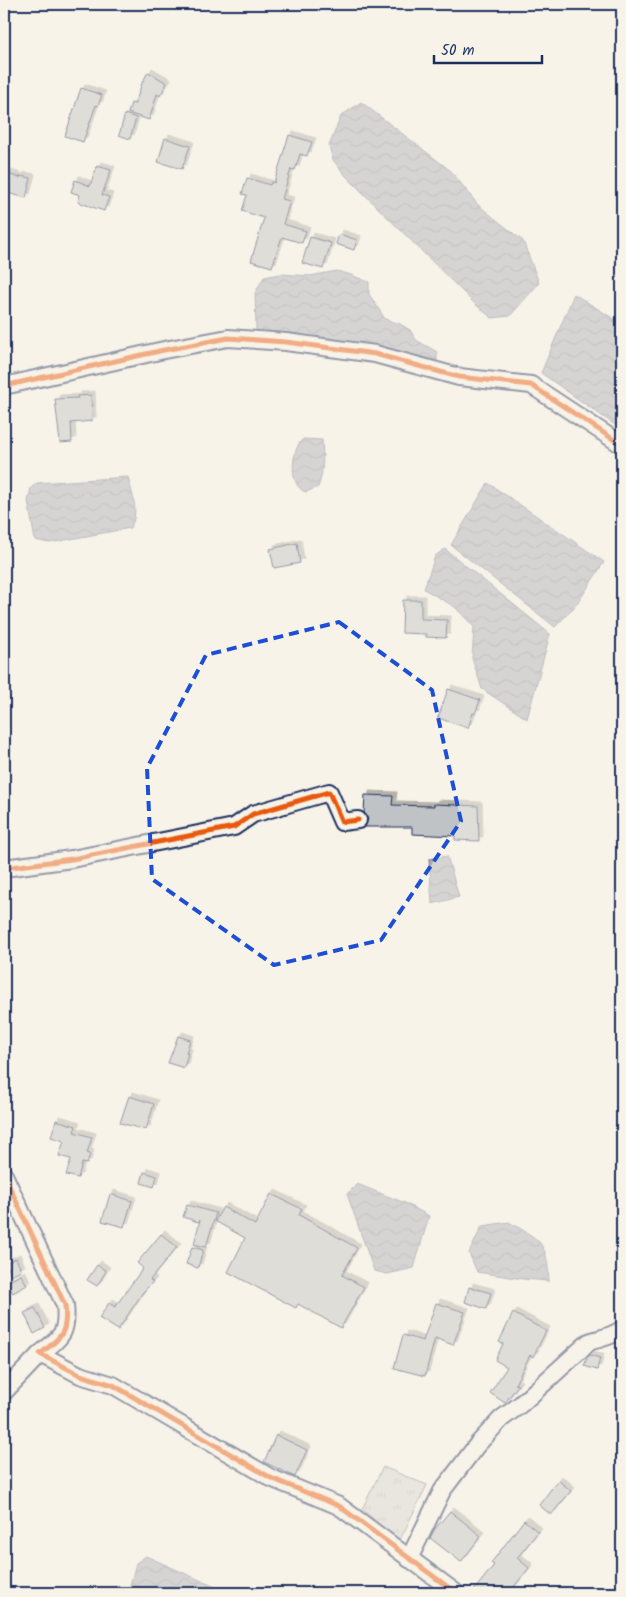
<svg xmlns="http://www.w3.org/2000/svg" width="626" height="1597" font-family="Kalam,sans-serif">
<style>
.park{fill:url(#park-tufts);stroke:#798299}
.water{fill:url(#water-waves);stroke:#727c95}
.building{fill:#c0c3c5;stroke:#1b2f5e;filter:url(#shadow)}
.lines{fill:none;stroke-linecap:round;stroke-linejoin:round}
.minor-casing{stroke:#1b2f5e;stroke-width:20}
.minor{stroke:#f7f3e8;stroke-width:16}
.cycleway-casing{stroke:#f7f3e8;stroke-width:8}
.cycleway{stroke:#e8590c;stroke-width:5}
.marked{fill:none;stroke:#1d4ed8;stroke-width:4;stroke-dasharray:10 6;stroke-linejoin:round}
</style>
<defs>
<pattern id="park-tufts" width="24" height="20" patternUnits="userSpaceOnUse" patternTransform="scale(1.25)"><rect width="24" height="20" fill="#d7d6d4"/><path d="M3 7l-1-3M5 7V3M7 7l1-3M15 17l-1-3M17 17v-4M19 17l1-3" fill="none" stroke="#b8b8b8"/></pattern>
<pattern id="water-waves" width="16" height="10" patternUnits="userSpaceOnUse" patternTransform="scale(1.25)"><rect width="16" height="10" fill="#acb0b9"/><path d="M0 5q4-4 8 0t8 0" fill="none" stroke="#8b909a"/></pattern>
<filter id="shadow"><feDropShadow dx="4" dy="-4" stdDeviation="0" flood-color="#0004"/></filter>
</defs>
<rect width="100%" height="100%" fill="#f7f3e8"/>
<filter id="ink" filterUnits="userSpaceOnUse"><feTurbulence type="fractalNoise" baseFrequency=".02" numOctaves="2"/><feDisplacementMap in="SourceGraphic" scale="10" xChannelSelector="R" yChannelSelector="G"/><feConvolveMatrix kernelMatrix="1 2 1 2 8 2 1 2 1" color-interpolation-filters="sRGB"/></filter>
<g filter="url(#ink)">
<!-- park -->
<path class="park" d="M383 1467 427 1485 399 1542 362 1509Z"/>
<!-- water -->
<g class="water">
<path d="M361 102 451 171 478 205 523 241 539 283 510 316 492 318 476 305 347 177 333 160 329 146 341 116Z"/>
<path d="M337 271 351 275 369 282V294L385 319 400 324 410 330 416 340 437 352V369L263 337 256 329 255 293 264 277 280 274 310 276Z"/>
<path d="M574 294 622 324V430L541 373Z"/>
<path d="M303 439 322 440C323 455 324 472 318 487L306 492C288 487 291 449 303 439Z"/>
<path d="M128 477C132 494 140 513 130 528L49 543 35 540 28 501 31 488 37 483Z"/>
<path d="M488 483 604 562 577 604 555 627 451 545Z"/>
<path d="M445 549 550 634 527 719 482 689 472 658 474 627 455 607 424 589 435 556Z"/>
<path d="M447 856 459 897 432 904 429 859Z"/>
<path d="M357 1184 405 1203 429 1216 414 1268 387 1274 374 1271 347 1194Z"/>
<path d="M509 1222C541 1241 547 1241 549 1281L523 1279 477 1272 469 1253 482 1226Z"/>
<path d="M146 1556 222 1590 226 1593H128L136 1563Z"/>
</g>
<!-- building -->
<g class="building">
<path d="M148 72 167 83 160 96 157 94 149 120 128 113 131 103 135 104 142 83Z"/>
<path d="M81 88 102 95 98 106 96 105 83 142 65 136Z"/>
<path d="M125 114 136 118 130 139 119 135Z"/>
<path d="M289 135 312 142 307 156 300 154 295 170 291 169 282 199 290 201 283 224 306 231 302 243 282 237 272 267 251 261 264 218 242 211 247 195 242 194 247 178 270 185 271 182 274 183Z"/>
<path d="M165 138 190 146 182 169 158 162Z"/>
<path d="M97 166 111 170 102 195 109 197 104 211 78 202 80 195 71 192 75 180 90 186Z"/>
<path d="M4 173 20 178V176L31 178 26 198 4 192Z"/>
<path d="M339 234 357 240 354 250 336 244Z"/>
<path d="M310 237 331 243 323 269 302 263Z"/>
<path d="M91 395 92 421 71 423 72 442 60 443 55 399 78 398 77 396Z"/>
<path d="M297 543 300 563 274 568 270 549Z"/>
<path d="M403 600H421V619L447 620 446 638 426 637V634L402 633Z"/>
<path d="M448 689 480 700 475 714 473 713 468 728 438 718Z"/>
<path d="M365 795 393 796 392 805 434 806V804L478 806 479 841 455 840V836L412 834V827H365L368 819 364 813Z"/>
<path d="M178 1036 190 1040 186 1053H188L184 1068 168 1063Z"/>
<path d="M129 1096 154 1104 146 1130 120 1123Z"/>
<path d="M56 1120 76 1126 74 1132 92 1137 87 1153 90 1154 87 1164 82 1163 78 1178 66 1175 71 1159 59 1156 64 1141 51 1137Z"/>
<path d="M144 1172 157 1176 154 1187 141 1183Z"/>
<path d="M110 1194 132 1201 124 1227 102 1221Z"/>
<path d="M271 1194 302 1209 299 1215 357 1248 342 1275 364 1287 341 1328 298 1304 296 1308 228 1272 245 1238 215 1221 223 1207 255 1225Z"/>
<path d="M187 1205 216 1213 206 1247 194 1244 200 1220 198 1222 183 1217Z"/>
<path d="M161 1234 177 1247 150 1280 153 1282 143 1292 118 1330 99 1318 109 1303 115 1307 143 1268 137 1263Z"/>
<path d="M192 1247 203 1250 198 1268 186 1264Z"/>
<path d="M16 1258 21 1270 11 1275 6 1263Z"/>
<path d="M97 1265 106 1271 97 1286 87 1280Z"/>
<path d="M21 1275 27 1285 13 1293 7 1282Z"/>
<path d="M469 1287 491 1293 486 1309 465 1302Z"/>
<path d="M436 1303 465 1312 453 1345 435 1338 425 1376 394 1368 403 1335 423 1341Z"/>
<path d="M35 1308 45 1328 34 1334 24 1313Z"/>
<path d="M513 1313 546 1331 533 1357 530 1355 515 1384 518 1385 505 1403 490 1393 507 1367 495 1360 503 1344 499 1342Z"/>
<path d="M590 1355 600 1358 597 1370 584 1366 587 1358Z"/>
<path d="M276 1435 307 1450 295 1477 264 1462Z"/>
<path d="M558 1480 571 1491 551 1515 539 1505Z"/>
<path d="M450 1511 481 1536 461 1562 430 1538 434 1530Z"/>
<path d="M524 1520 538 1532 517 1558 529 1568 509 1593H472L494 1565 491 1563Z"/>
</g>
<g class="lines">
<!-- minor casing -->
<g class="minor-casing">
<g id="minor">
<path d="M4 386 164 350 228 338 286 342 375 354 459 377 531 385 622 445"/>
<path d="M4 868 72 859 234 827 253 814 329 792 342 822 358 820"/>
<path d="M4 1175 65 1305C68 1334 61 1337 40 1354L80 1375 113 1385 271 1478 339 1506 456 1593"/>
<path d="M4 1392 40 1354"/>
<path d="M409 1559 442 1491 477 1445 501 1419 521 1404 589 1342C600 1338 612 1337 622 1329"/>
</g>
</g>
<!-- minor -->
<use href="#minor" class="minor"/>
<!-- cycleway casing -->
<g class="cycleway-casing">
<g id="cycleway">
<path d="M4 386 164 350 228 338 286 342 375 354 459 377 531 385 622 445"/>
<path d="M4 868 72 859 234 827 253 814 329 792 342 822 358 820"/>
<path d="M4 1175 65 1305C68 1334 61 1337 40 1354L80 1375 113 1385 271 1478 339 1506 456 1593"/>
</g>
</g>
<!-- cycleway -->
<use href="#cycleway" class="cycleway"/>
</g>
</g>
<!-- marked area -->
<path d="M0 0H626V1597H0ZM339 622 432 690 461 821 381 940 274 965 152 879 147 768 206 655Z" fill="#f7f3e8" fill-opacity=".55" fill-rule="evenodd"/>
<path class="marked" d="M339 622 432 690 461 821 381 940 274 965 152 879 147 768 206 655Z"/>
<!-- margin -->
<rect width="626" height="1597" fill="none" stroke="#f7f3e8" stroke-width="20"/>
<rect x="10" y="10" width="606" height="1577" fill="none" stroke="#1b2f5e" stroke-width="2" filter="url(#ink)"/>
<!-- scale -->
<path d="M434 55v8h108v-8" fill="none" stroke="#1b2f5e" stroke-width="2.5"/>
<text x="441" y="55" font-size="15" fill="#1b2f5e" stroke="#f7f3e8" stroke-width="4" paint-order="stroke">50 m</text>
</svg>
